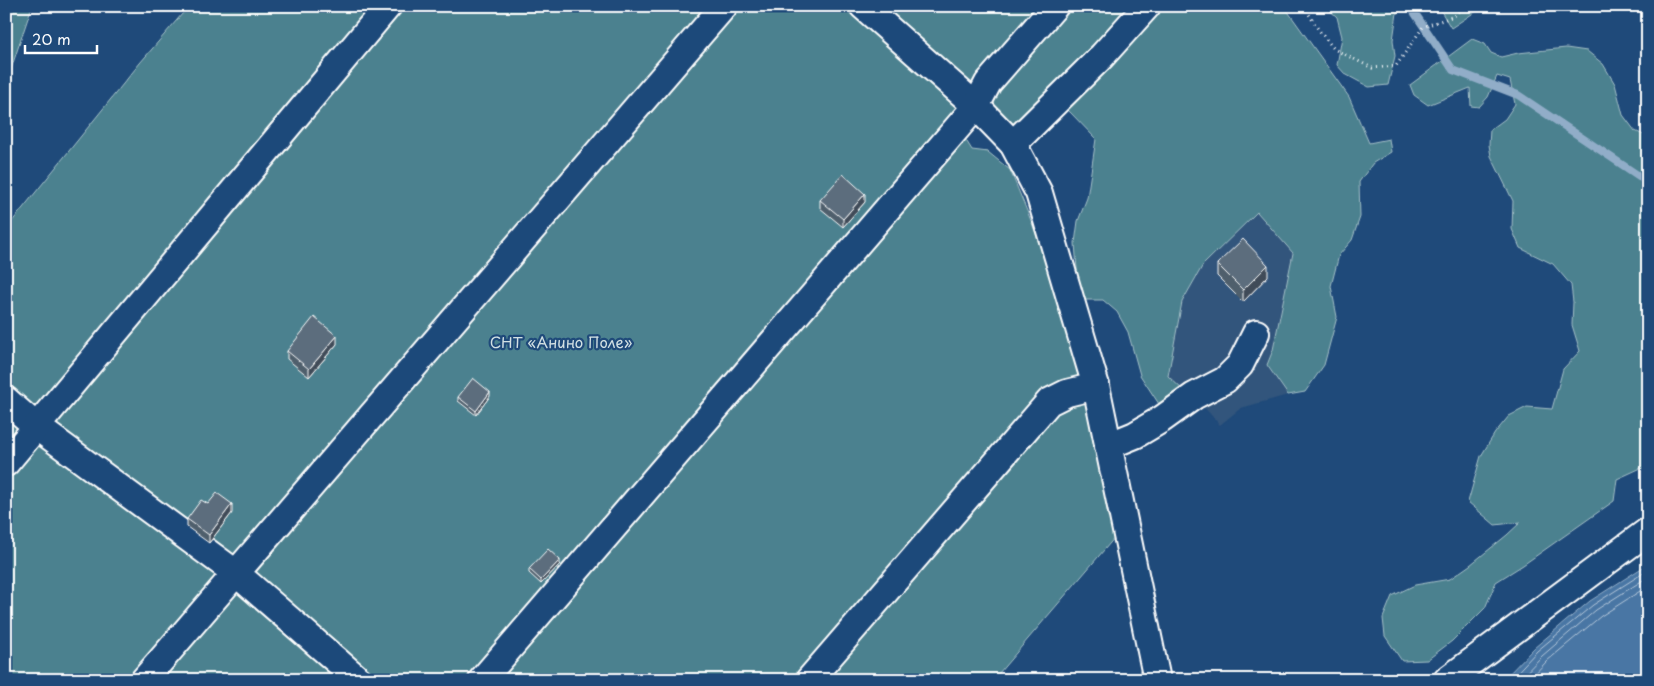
<svg xmlns="http://www.w3.org/2000/svg" width="1654" height="686" font-family="'Playpen Sans',sans-serif">
<style>
.built{fill:#31547b}
.green{fill:#4b818f;stroke:#a5c0c7}
.water{fill:#4876a4;stroke:#91adc8}
.lines{fill:none;stroke-linecap:round;stroke-linejoin:round}
.shore{stroke:#b6c8db;stroke-width:1}
.stream{stroke:#91adc8;stroke-width:8}
.minor-casing{stroke:#fff;stroke-width:30}
.path{stroke:#fff;stroke-width:3;stroke-dasharray:1 4;stroke-linecap:butt}
.minor{stroke:#1f4a7a;stroke-width:26}
.wall{fill:#4f5e6c;stroke:#fff}
.shaded-wall{fill:#404c58;stroke:#fff}
.building{fill:#5c6d7d;stroke:#fff}
.labels{text-anchor:middle;stroke-width:4.5;stroke-linejoin:round;paint-order:stroke}
.park-label{font-size:15px;fill:#d2e0e3;stroke:#1f4a7a}
</style>
<rect width="100%" height="100%" fill="#1f4a7a"/>
<filter id="ink" filterUnits="userSpaceOnUse"><feTurbulence type="fractalNoise" baseFrequency=".02" numOctaves="2"/><feDisplacementMap in="SourceGraphic" scale="10" xChannelSelector="R" yChannelSelector="G"/><feConvolveMatrix kernelMatrix="1 2 1 2 8 2 1 2 1" color-interpolation-filters="sRGB"/></filter>
<g filter="url(#ink)">
<!-- built -->
<path class="built" d="M1257 212 1293 253 1273 350 1267 365 1288 395 1241 408 1220 425 1194 396 1184 391 1168 376 1182 302 1203 265Z"/>
<!-- green -->
<g class="green">
<path d="M6 6H32L8 78 6 77Z"/>
<path d="M189 6H850L959 102 952 118 972 150 988 152 1010 170 1032 223 1084 375 1116 536 993 680H6V229L140 63Z"/>
<path d="M879 6H1284L1349 97 1369 143 1389 139 1391 152 1373 163 1359 182 1360 217 1352 240 1339 255 1331 286 1337 317 1324 365 1305 392 1288 395 1267 365 1273 350 1293 253 1257 212 1203 265 1182 302 1168 376 1184 391 1167 403 1159 404 1140 375 1128 332 1117 312 1103 300H1085L1076 289 1077 269 1075 243 1078 221 1087 198 1096 139 1070 112 1047 95 1016 129 992 103Z"/>
<path d="M1325 6H1398L1393 40 1395 56 1388 85 1369 87 1345 74 1337 65 1342 37 1337 17Z"/>
<path d="M1438 6H1484L1451 28Z"/>
<path d="M1472 39 1485 44 1491 53 1501 57 1518 53 1566 48 1587 51 1603 64 1615 84 1623 115 1635 131 1648 137V469L1641 468 1617 479 1614 501 1523 565 1496 582 1485 608 1452 641 1427 660 1402 661 1385 636 1383 618 1392 596 1415 585 1450 579 1470 565 1507 535 1521 522 1495 525 1468 502 1481 456 1495 433 1509 416 1527 407 1552 409 1563 369 1580 351 1572 325 1573 302 1571 285 1553 264 1520 248 1512 229 1513 201 1491 156 1489 145 1490 130 1505 119 1515 104 1510 80 1497 76 1488 97 1479 107 1471 106 1470 88 1428 105 1414 95 1410 85Z"/>
</g>
<!-- water -->
<path class="water" d="M1648 564V680H1503L1534 648 1590 601Z"/>
<g class="lines">
<!-- shore -->
<g class="shore">
<path d="M1510 680 1537 651 1593 605 1648 570"/>
<path d="M1519 680 1542 656 1596 610 1648 577"/>
<path d="M1529 680 1547 661 1601 616 1648 586"/>
</g>
<!-- stream -->
<path class="stream" d="M1410 6 1453 70 1518 95 1648 182"/>
<!-- minor casing -->
<g class="minor-casing">
<g id="minor">
<path d="M863 6 976 106 1013 144 1039 193 1096 386 1157 680"/>
<path d="M1013 144 1102 56 1147 6"/>
<path d="M6 400 37 427 237 574 359 680"/>
<path d="M1108 446 1135 435 1162 419 1194 396 1225 380 1240 365 1256 333"/>
<path d="M6 463 388 6"/>
<path d="M144 680 724 6"/>
<path d="M482 680 976 106 988 83 1055 6"/>
<path d="M809 680 1049 402 1067 393 1096 386"/>
<path d="M1447 680 1648 531"/>
</g>
</g>
<!-- path -->
<path class="path" d="M1304 6 1318 29 1334 49 1372 68 1396 66 1423 27 1454 16 1464 6"/>
<!-- minor -->
<use href="#minor" class="minor"/>
</g>
<!-- wall -->
<g class="wall">
<path d="M820 200 865 202 843 227 820 208Z"/>
<path d="M1217 264 1268 276 1243 302 1217 276Z"/>
<path d="M337 344 309 377 287 359V351Z"/>
<path d="M490 396 476 415 458 401V397Z"/>
<path d="M208 504 232 513 209 543 187 527V519Z"/>
<path d="M560 564 541 584 529 573V569Z"/>
</g>
<!-- shaded-wall -->
<g class="shaded-wall">
<path d="M865 194V202L843 227V219Z"/>
<path d="M1268 265V276L1243 302V290Z"/>
<path d="M337 336V344L309 377V369Z"/>
<path d="M490 392V396L476 415V411Z"/>
<path d="M232 504V513L209 543V535Z"/>
<path d="M560 560V564L541 584V580Z"/>
</g>
<!-- building -->
<g class="building">
<path d="M843 174 865 194 843 219 820 200Z"/>
<path d="M1243 239 1268 265 1243 290 1217 264Z"/>
<path d="M314 317 337 336 309 369 287 351Z"/>
<path d="M473 378 490 392 476 411 458 397Z"/>
<path d="M217 493 232 504 209 535 187 519 201 500 208 504Z"/>
<path d="M548 549 560 560 541 580 529 569Z"/>
</g>
</g>
<g class="labels">
<!-- park labels -->
<g class="park-label">
<text x="561" y="348">СНТ «Анино Поле»</text>
</g>
</g>
<!-- margin -->
<rect width="1654" height="686" fill="none" stroke="#1f4a7a" stroke-width="25"/>
<rect x="12" y="12" width="1629" height="661" fill="none" stroke="#fff" stroke-width="2" filter="url(#ink)"/>
<!-- scale -->
<path d="M25 45v8h72v-8" fill="none" stroke="#ffffff" stroke-width="2.5"/>
<text x="32" y="45" font-size="15" fill="#ffffff" stroke="#1f4a7a" stroke-width="4" paint-order="stroke">20 m</text>
</svg>
